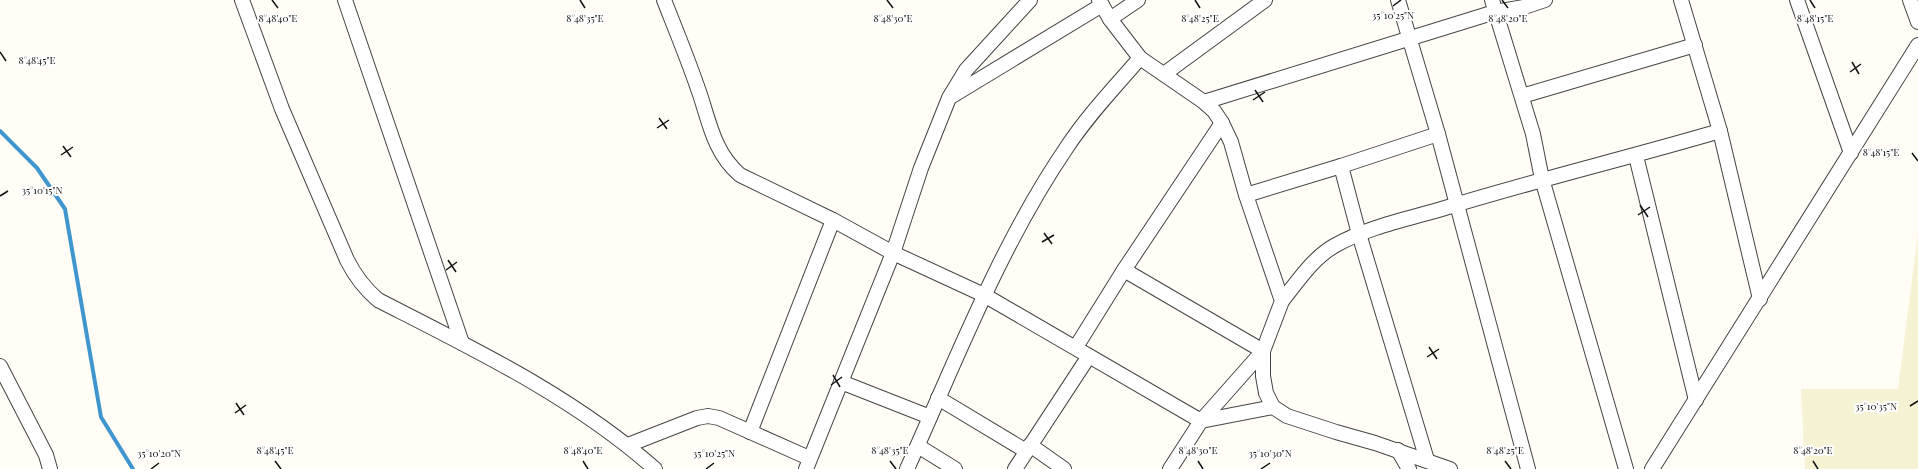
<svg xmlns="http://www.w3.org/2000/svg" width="1918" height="469" font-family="'Playfair Display',serif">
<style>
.farmland{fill:#f6f3d4}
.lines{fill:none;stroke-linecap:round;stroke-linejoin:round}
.stream{stroke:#3f96cf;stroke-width:4}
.minor-casing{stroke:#444;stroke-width:16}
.minor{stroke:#fff;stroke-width:14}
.ticks{fill:none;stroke:#111;stroke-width:1.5}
.ticks-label{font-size:10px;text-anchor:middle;fill:#111;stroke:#fff;stroke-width:4;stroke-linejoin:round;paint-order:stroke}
</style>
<rect width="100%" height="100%" fill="#fffdf5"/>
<!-- farmland -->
<path class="farmland" d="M1918 233V469H1805L1801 389H1898Z"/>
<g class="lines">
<!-- stream -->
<path class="stream" d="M0 131 37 168 65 209 101 417 133 469"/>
<!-- minor casing -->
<g class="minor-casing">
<g id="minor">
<path d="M242 0 282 109 347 260C355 276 364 288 378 300 474 349 574 397 655 469"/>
<path d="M345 0 462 343"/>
<path d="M664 0C675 28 687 57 697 86 709 118 712 151 740 175L833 220 893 253 984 295 1201 421 1273 407"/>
<path d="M1099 0 1110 19 1140 58 1204 102 1214 111 1222 123 1231 142 1246 195 1282 301 1263 351V376L1266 393 1273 407 1287 416 1336 432 1375 443 1450 469"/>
<path d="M1398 0 1438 134 1528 469"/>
<path d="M1492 0 1533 134 1542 179 1626 469"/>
<path d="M1681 0 1720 131 1760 299"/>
<path d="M1797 0 1851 153"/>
<path d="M1910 0 1918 22"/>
<path d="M1110 19 1138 0"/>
<path d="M1164 74 1265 0"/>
<path d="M952 96 1102 5"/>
<path d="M1522 96 1695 45"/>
<path d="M1204 102 1495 12 1524 7 1545 0"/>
<path d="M1636 156 1696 400"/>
<path d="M1341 166 1359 234 1427 460"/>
<path d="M1246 195 1341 166 1438 134"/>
<path d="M1124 270 1263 351 1201 421 1170 469"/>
<path d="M1282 301C1298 281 1312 259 1334 246 1367 227 1408 219 1445 208 1536 180 1628 158 1720 131"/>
<path d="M1076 347 1124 270 1222 123"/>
<path d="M0 366 46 455 50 469"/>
<path d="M841 382 930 417"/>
<path d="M938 398 1026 451"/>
<path d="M750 432 833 220"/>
<path d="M628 445 697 418 708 416 719 418 809 458"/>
<path d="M1030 445 1064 469"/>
<path d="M918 446 955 469"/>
<path d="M1398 450 1409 469"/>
<path d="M806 469 893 253 921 168 949 98 966 70 1030 0"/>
<path d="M907 469C956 361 1000 245 1067 147 1088 115 1115 87 1140 58"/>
<path d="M1015 469 1089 356"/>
<path d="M1652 469 1918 45"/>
</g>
</g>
<!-- minor -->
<use href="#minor" class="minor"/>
</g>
<!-- ticks -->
<path class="ticks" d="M272 0 278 8M580 0 585 8M887 0 893 8M1195 0 1200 8M1502 0 1508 8M1810 0 1815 8M1393 6 1401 0M0 52 6 61M1852 62 1859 74M1850 72 1861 64M1255 90 1263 102M1253 100 1265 92M659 118 667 129M657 128 669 120M63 146 71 157M1912 153 1918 161M61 155 73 147M0 196 8 191M1640 205 1648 217M1638 215 1650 207M1044 233 1052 244M1042 242 1054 235M448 260 456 272M446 270 457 262M1429 347 1437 359M1427 357 1439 349M833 375 840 387M831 385 842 377M236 403 244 415M1910 406 1918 401M235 413 246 405M275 461 281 469M583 461 588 469M890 461 896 469M1198 461 1203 469M1505 461 1511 469M1813 461 1818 469M151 469 159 463M706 469 714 463M1261 469 1270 463"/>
<g class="ticks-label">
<text x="1393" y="19">35°10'25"N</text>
<text x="278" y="22">8°48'40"E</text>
<text x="585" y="22">8°48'35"E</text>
<text x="893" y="22">8°48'30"E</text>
<text x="1200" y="22">8°48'25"E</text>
<text x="1508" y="22">8°48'20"E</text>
<text x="1815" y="22">8°48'15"E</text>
<text x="37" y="64">8°48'45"E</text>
<text x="1881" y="156">8°48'15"E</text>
<text x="42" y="194">35°10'15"N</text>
<text x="1876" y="410">35°10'35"N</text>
<text x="275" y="454">8°48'45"E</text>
<text x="583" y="454">8°48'40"E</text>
<text x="890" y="454">8°48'35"E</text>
<text x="1198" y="454">8°48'30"E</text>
<text x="1505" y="454">8°48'25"E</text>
<text x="1813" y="454">8°48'20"E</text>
<text x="159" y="457">35°10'20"N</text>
<text x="714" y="457">35°10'25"N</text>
<text x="1270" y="457">35°10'30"N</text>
</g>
</svg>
